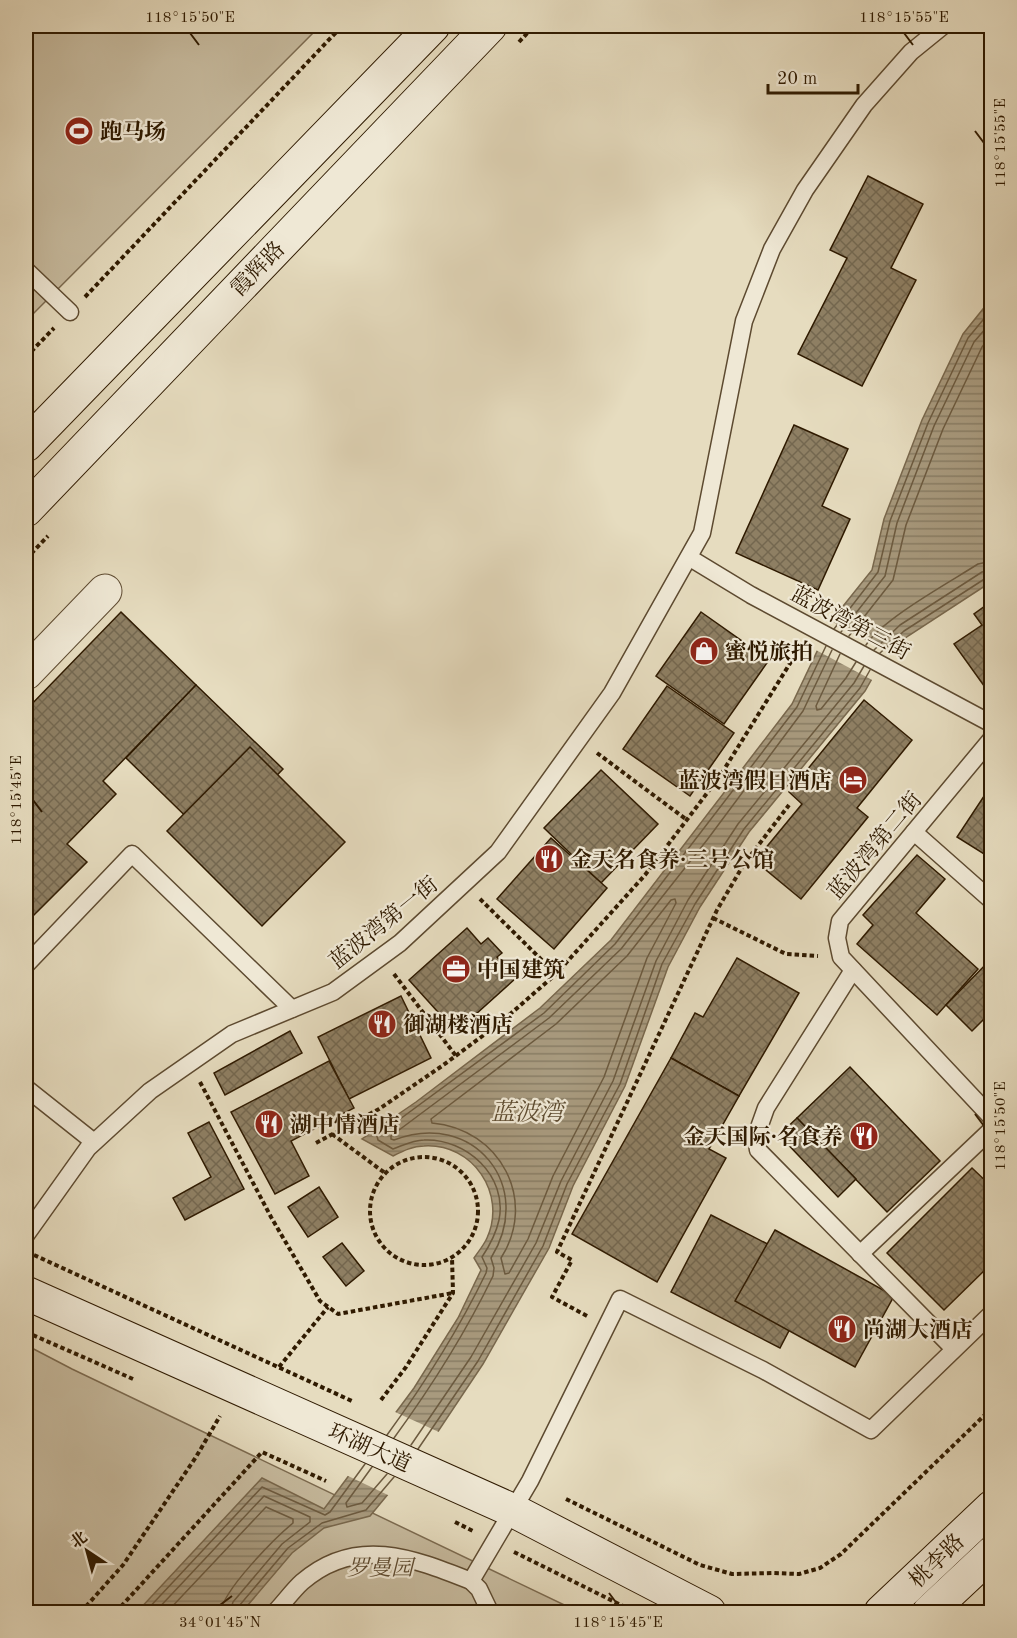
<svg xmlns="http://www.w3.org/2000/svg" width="1017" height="1638" font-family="'Old Standard TT','Noto Serif SC',serif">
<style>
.green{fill:#c7bb9f;stroke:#7b6a50;stroke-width:1.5}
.water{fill:url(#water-rules);stroke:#78674c;stroke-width:1.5}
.pier{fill:#e6dcbf}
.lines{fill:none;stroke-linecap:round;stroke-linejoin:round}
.shore{stroke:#6c5a3f;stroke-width:1.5}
.building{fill:url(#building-cross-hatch);stroke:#2f1a00;stroke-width:1.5}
.lane-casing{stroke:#5d4a30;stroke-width:19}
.street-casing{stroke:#5d4a30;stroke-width:35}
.secondary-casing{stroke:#2f1a00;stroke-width:35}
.path{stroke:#2f1a00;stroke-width:4;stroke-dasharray:4.5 3;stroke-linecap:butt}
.lane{stroke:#efe8d5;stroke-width:16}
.street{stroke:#efe8d5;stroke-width:33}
.secondary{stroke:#efe8d5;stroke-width:33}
.ticks{fill:none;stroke:#2f1a00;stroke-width:2}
.labels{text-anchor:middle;stroke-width:4.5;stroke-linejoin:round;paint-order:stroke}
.poi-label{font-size:22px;font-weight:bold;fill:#2f1a00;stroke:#efe8d5;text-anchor:start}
.street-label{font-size:22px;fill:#2f1a00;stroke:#efe8d5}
.park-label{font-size:22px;font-style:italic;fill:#5d4a30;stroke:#efe8d5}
.water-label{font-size:24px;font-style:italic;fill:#5f4d32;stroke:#efe8d5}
.neatline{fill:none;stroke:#2f1a00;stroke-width:2}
.ticks-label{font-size:15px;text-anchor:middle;fill:#2f1a00}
</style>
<defs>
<pattern id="water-rules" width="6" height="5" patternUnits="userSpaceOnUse" patternTransform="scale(1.5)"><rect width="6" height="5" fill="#a89a7e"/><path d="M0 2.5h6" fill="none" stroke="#897d65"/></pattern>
<pattern id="building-cross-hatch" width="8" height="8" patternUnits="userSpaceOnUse" patternTransform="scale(1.5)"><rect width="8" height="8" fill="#8e7f63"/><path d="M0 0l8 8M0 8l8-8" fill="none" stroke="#74674f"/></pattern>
</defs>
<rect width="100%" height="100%" fill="#e6dcbf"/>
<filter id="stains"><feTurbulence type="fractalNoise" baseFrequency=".00333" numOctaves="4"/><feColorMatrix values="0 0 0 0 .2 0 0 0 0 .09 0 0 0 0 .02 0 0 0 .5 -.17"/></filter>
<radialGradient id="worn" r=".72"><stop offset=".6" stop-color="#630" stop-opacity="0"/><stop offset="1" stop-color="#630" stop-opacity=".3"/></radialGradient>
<!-- green -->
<g class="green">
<path d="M26 26H320L26 321Z"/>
<path d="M26 1345 72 1369 579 1612H26Z"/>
</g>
<!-- water -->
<path class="water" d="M991 299V582L908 636 886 654 865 691 749 832 700 907 668 967 625 1086 573 1186 549 1248 483 1364 431 1442 370 1516 324 1528 292 1553 242 1612H137L262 1478 324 1509 414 1388 458 1318 481 1270 474 1258C478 1252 484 1245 487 1238 507 1194 473 1143 424 1146 413 1146 403 1151 393 1156L362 1139 416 1102 540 1008 611 940 792 704 832 620 872 570 884 519 922 420 963 334Z"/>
<!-- pier -->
<g class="pier">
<path d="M829 620 891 654 874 681 814 649Z"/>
<path d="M393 1411 441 1433 390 1496 346 1475Z"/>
</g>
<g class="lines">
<!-- shore -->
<g class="shore">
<path d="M834 629 878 572 890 521 928 423 968 338 992 309"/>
<path d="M841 632 885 576 897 523 934 426 974 342 992 321"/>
<path d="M849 636 893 580 906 525 943 429 982 347 992 335"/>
<path d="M866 645C882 619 950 582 978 564L992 561"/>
<path d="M874 650 900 625 982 572 992 570"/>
<path d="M880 653 904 631 986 578 992 577"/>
<path d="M840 654 816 706 817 710 821 709 846 678 856 662"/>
<path d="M675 899 676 903 647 958 604 1077 553 1176 528 1239 509 1273 505 1274 501 1258C538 1200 500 1129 432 1123L431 1119 556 1024 627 956 671 900Z"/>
<path d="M387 1435C425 1383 458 1331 486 1273L487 1268 482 1257C490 1245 496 1234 499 1220 508 1176 466 1138 424 1140 413 1140 404 1145 393 1149L378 1140 377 1136 544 1013 615 944 797 707 826 646"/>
<path d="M394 1438C432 1386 465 1334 493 1276L494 1268 491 1258C536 1186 473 1109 394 1140L391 1139V1136L549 1018 621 949 707 840 803 711 832 650"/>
<path d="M411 1445 471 1357 536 1243 561 1181 613 1081 656 961 688 900 738 824 854 683 864 666"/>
<path d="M418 1449 478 1361 543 1246 567 1184 620 1084 662 964 695 904 744 829 860 688 870 670"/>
<path d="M372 1467 346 1503 347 1507 362 1503 387 1474"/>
<path d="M145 1612 262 1487 325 1515 330 1512 365 1464"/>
<path d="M155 1612 264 1496 310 1517V1522L282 1544 233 1602 230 1612"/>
<path d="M167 1612 266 1507 293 1519V1523C276 1537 222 1591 221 1612"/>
<path d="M238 1612 239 1606 288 1548 322 1523 366 1510 394 1477"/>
</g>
</g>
<!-- building -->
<g class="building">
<path d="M868 176 923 204 891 268 916 280 862 386 798 354 847 258 830 250Z"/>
<path d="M794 425 848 449 822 506 850 519 818 590 736 553Z"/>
<path d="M992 601V687L987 690 954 644 982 625 974 614Z"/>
<path d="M121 612 196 685 103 781 116 794 67 844 87 862 33 916 26 909V710Z"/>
<path d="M701 612 769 660 724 724 656 676Z"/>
<path d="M196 685 283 769 212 842 126 758Z"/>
<path d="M667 686 734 733 690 796 623 749Z"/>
<path d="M864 700 912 740 857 808 868 817 801 899 755 861 802 804 789 792Z"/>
<path d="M250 747 345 842 262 926 167 831Z"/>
<path d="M601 770 658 824 601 883 544 828Z"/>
<path d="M992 784V859L957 837Z"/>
<path d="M551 838 607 888 554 949 497 899Z"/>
<path d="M917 855 945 879 916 913 978 969 937 1015 857 944 873 925 863 915Z"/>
<path d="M467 928 481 944 488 938 502 953 497 957 516 978 456 1032 409 980Z"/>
<path d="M737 958 799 993 739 1096 671 1058 695 1013 703 1017Z"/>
<path d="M992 958V1011L972 1031 946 1005Z"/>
<path d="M401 996 431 1058 349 1099 318 1037Z"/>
<path d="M290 1031 302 1053 225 1095 214 1073Z"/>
<path d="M671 1058 739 1096 709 1149 726 1158 657 1282 572 1234Z"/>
<path d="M329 1061 354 1108 291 1141 309 1176 275 1194 231 1112Z"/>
<path d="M850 1067 940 1161 887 1212 797 1118Z"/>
<path d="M797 1118 856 1179 838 1197 779 1135Z"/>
<path d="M209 1122 244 1189 185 1220 173 1198 211 1177 188 1133Z"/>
<path d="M972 1168 992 1187V1263L944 1310 887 1253Z"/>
<path d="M319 1187 338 1217 308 1237 288 1207Z"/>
<path d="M711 1215 820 1271 780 1348 671 1292Z"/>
<path d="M775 1230 894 1296 855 1367 735 1301Z"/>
<path d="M342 1243 364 1271 346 1286 323 1257Z"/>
</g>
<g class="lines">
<!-- lane casing -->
<g class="lane-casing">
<g id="lane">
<path d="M26 270 70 312"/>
<path d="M690 558 751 595 992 724"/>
<path d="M992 738 840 921 837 938 841 957 992 1118"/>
<path d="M914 832 992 901"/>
<path d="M26 965 132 854 292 1009"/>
<path d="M853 970 766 1108 756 1136 758 1150 954 1349"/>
<path d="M26 1088 94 1142"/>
<path d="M26 1235 88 1148 150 1091 232 1034 333 992 400 943 498 852 612 693 702 533 744 321 772 249 805 190 864 105 911 52 943 26"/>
<path d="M860 1254 992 1129"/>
<path d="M471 1581 479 1589 490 1612"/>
<path d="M275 1612C284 1603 292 1591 302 1582 356 1535 413 1558 471 1581L530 1481 620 1299 763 1370 871 1430 992 1313"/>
</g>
</g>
<!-- street casing -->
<g class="street-casing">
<path id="street" d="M26 673 105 591"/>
</g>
<!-- secondary casing -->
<g class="secondary-casing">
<g id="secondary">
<path d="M26 445 433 26"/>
<path d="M26 510 490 26"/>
<path d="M26 1293 514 1511 709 1612"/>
<path d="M881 1612 992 1507"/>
<path d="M929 1612 992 1553"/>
</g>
</g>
<!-- path -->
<g class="path">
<path d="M519 42 534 26"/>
<path d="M85 297 342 26"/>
<path d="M26 357 54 328"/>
<path d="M26 559 48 536"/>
<path d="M597 753 687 820"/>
<path d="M480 899 556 974"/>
<path d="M713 918 786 954 818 956"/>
<path d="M394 974 456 1056"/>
<path d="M200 1082 271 1217 320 1301 338 1314 453 1293"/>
<path d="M332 1134 385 1173"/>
<path d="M316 1143 379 1109 442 1066 500 1023 556 974 645 875 720 776 794 657"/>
<circle cx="424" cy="1211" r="54"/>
<path d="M34 1255 352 1401"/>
<path d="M587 1316 552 1297 572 1260 557 1252 717 910 744 864 789 805"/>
<path d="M26 1332 133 1379"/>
<path d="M279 1367 328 1307"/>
<path d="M381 1400 406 1367 453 1293 452 1257"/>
<path d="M566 1499 700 1565 732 1574 772 1573 799 1574 820 1568 841 1554 992 1408"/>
<path d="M455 1522 475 1532"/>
<path d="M514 1552 631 1610"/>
<path d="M81 1612 123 1565 196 1457 220 1416"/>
<path d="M116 1612 262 1452 326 1481"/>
<path d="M984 1612 992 1605"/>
</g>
<!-- lane -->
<use href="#lane" class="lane"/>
<!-- street -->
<use href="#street" class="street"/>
<!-- secondary -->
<use href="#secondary" class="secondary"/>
</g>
<!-- ticks -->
<path class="ticks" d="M190 33 199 45M904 33 913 45M975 131 984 143M33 800 42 812M975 1114 984 1126M609 1593 618 1605M220 1605 232 1596"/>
<!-- icons -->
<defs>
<g id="stadium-disc" transform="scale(1.5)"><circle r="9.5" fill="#8f2418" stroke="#efe8d5"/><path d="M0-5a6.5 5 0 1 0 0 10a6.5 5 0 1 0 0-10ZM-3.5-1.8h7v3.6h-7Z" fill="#fff"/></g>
<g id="shop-disc" transform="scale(1.5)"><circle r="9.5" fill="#8f2418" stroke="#efe8d5"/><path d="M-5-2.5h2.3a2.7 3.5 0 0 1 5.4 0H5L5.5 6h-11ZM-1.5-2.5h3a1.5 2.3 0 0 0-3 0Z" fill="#fff"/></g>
<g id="hotel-disc" transform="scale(1.5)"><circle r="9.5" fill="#8f2418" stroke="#efe8d5"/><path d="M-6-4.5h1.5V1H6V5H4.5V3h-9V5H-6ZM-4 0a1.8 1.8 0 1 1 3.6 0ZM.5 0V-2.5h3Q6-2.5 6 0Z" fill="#fff"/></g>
<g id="restaurant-disc" transform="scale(1.5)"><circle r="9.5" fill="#8f2418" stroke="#efe8d5"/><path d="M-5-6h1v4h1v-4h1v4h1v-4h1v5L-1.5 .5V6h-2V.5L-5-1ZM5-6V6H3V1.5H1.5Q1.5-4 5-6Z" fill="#fff"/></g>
<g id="office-disc" transform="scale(1.5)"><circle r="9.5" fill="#8f2418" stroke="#efe8d5"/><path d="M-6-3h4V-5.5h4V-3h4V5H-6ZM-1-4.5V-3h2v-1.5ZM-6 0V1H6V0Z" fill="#fff"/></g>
</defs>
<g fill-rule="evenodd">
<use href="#stadium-disc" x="79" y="131"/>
<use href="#shop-disc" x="704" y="651"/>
<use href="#hotel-disc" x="853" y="780"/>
<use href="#restaurant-disc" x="549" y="859"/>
<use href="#office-disc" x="456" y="969"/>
<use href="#restaurant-disc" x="382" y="1024"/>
<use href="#restaurant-disc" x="269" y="1124"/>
<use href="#restaurant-disc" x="864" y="1136"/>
<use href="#restaurant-disc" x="842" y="1329"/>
</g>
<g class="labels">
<!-- poi labels -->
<g class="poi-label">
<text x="100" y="139">跑马场</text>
<text x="725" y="659">蜜悦旅拍</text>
<text x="832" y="788" text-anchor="end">蓝波湾假日酒店</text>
<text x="570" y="867">金天名食养·三号公馆</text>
<text x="477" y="977">中国建筑</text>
<text x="403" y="1032">御湖楼酒店</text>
<text x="290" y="1132">湖中情酒店</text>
<text x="843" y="1144" text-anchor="end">金天国际·名食养</text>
<text x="863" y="1337">尚湖大酒店</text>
</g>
<!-- street labels -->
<g class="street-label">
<text transform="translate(257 268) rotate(-46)" y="8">霞辉路</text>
<text transform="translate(851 622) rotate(28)" y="8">蓝波湾第三街</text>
<text transform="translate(874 845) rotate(-50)" y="8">蓝波湾第二街</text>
<text transform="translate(383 922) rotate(-39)" y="8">蓝波湾第一街</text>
<text transform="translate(370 1447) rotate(24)" y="8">环湖大道</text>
<text transform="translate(936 1560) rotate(-44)" y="8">桃李路</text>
</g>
<!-- park labels -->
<g class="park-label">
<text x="380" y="1575">罗曼园</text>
</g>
<!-- water labels -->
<g class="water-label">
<text x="527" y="1120">蓝波湾</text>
</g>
</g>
<!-- margin -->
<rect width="1017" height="1638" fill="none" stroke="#e6dcbf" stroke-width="66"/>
<!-- north arrow -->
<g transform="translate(87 1551) rotate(324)" stroke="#efe8d5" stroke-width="4.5" paint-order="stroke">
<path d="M0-4.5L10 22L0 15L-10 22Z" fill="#2f1a00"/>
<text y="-9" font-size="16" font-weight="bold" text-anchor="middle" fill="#2f1a00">北</text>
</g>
<!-- scale -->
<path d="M768 84v9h90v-9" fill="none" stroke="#2f1a00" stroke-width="3"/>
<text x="777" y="84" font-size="18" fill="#2f1a00" stroke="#efe8d5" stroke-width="4.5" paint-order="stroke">20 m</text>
<rect x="33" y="33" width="951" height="1572" class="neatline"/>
<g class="ticks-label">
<text x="190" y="22">118°15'50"E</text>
<text x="904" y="22">118°15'55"E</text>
<text transform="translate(1000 143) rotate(-90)" y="5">118°15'55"E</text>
<text transform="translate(16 800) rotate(-90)" y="5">118°15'45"E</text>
<text transform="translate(1000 1126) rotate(-90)" y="5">118°15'50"E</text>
<text x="220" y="1627">34°01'45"N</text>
<text x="618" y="1627">118°15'45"E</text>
</g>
<rect width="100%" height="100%" filter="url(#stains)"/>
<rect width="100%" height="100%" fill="url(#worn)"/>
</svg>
